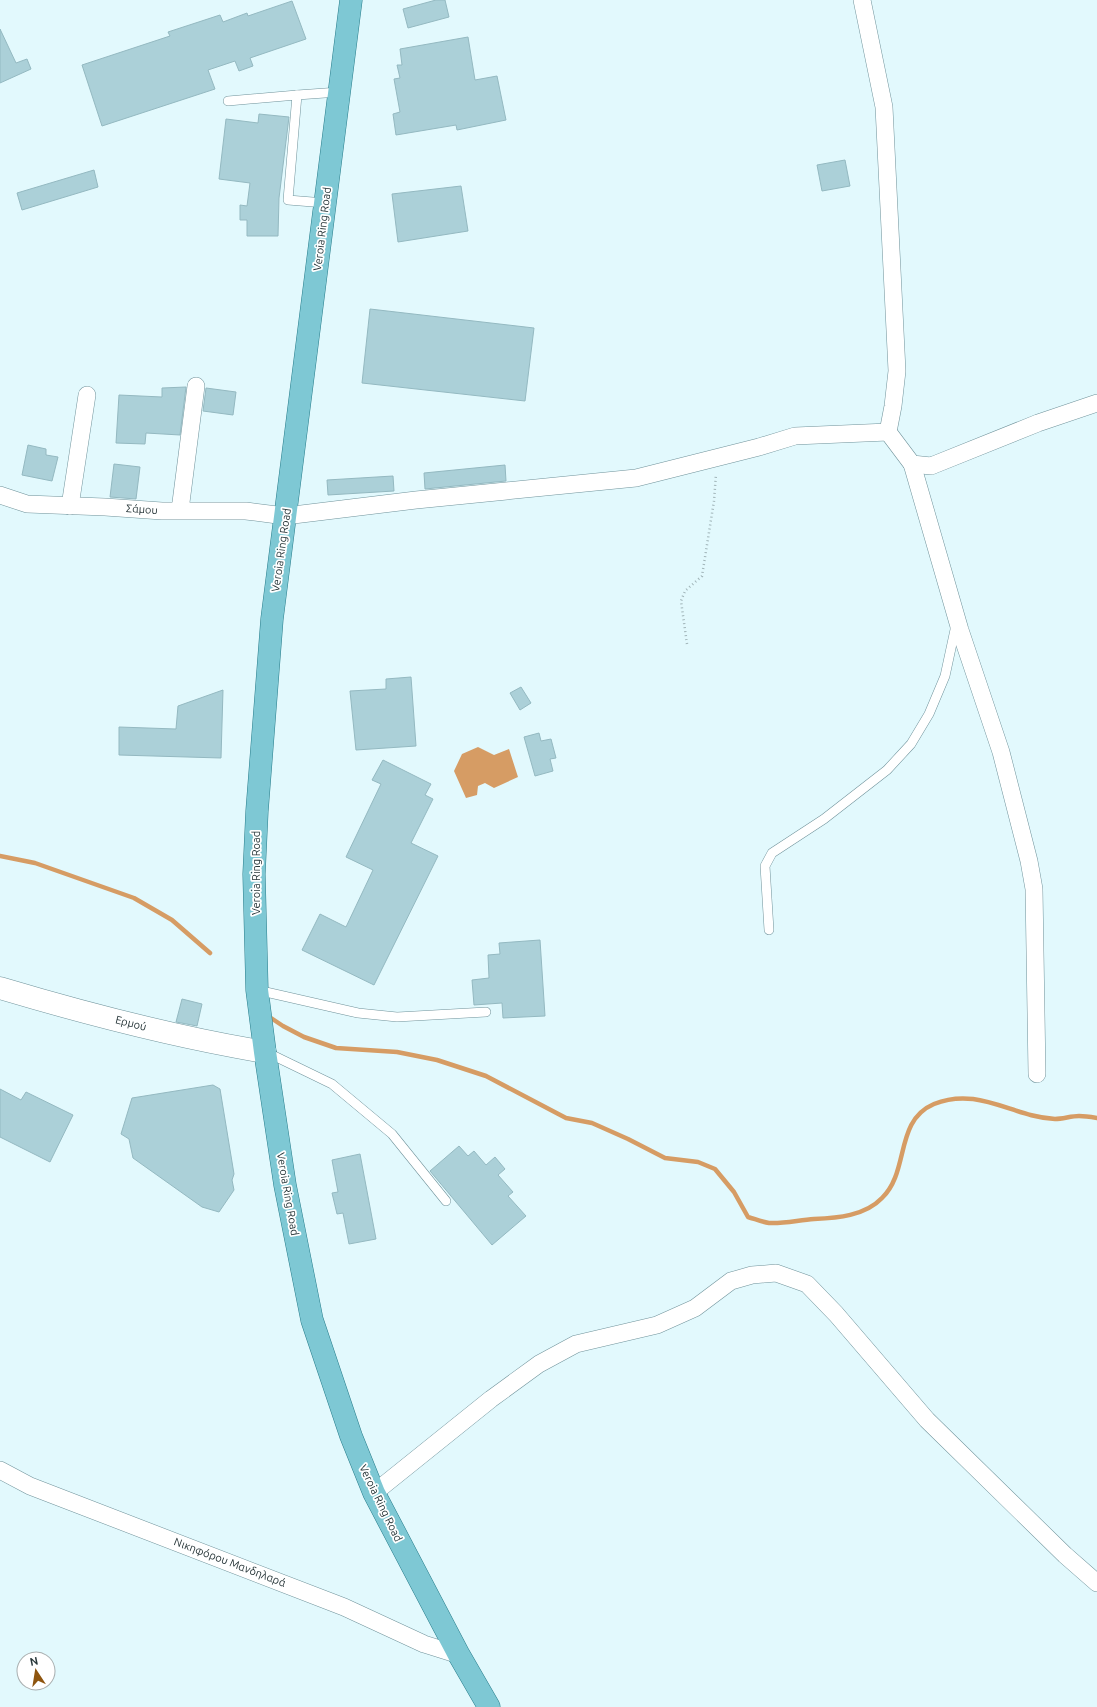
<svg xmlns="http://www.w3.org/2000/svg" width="1097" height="1707" font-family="Ubuntu,sans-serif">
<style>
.water{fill:#d69c64}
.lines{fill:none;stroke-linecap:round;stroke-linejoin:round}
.stream{stroke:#d69c64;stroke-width:4.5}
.building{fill:#abd0d8;stroke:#94b9c1}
.service-casing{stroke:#70939b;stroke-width:10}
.minor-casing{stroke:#70939b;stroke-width:18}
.tertiary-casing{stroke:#70939b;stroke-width:23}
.primary-casing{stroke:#287d8b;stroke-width:23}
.path{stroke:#a1b5b9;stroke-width:2.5;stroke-dasharray:1 3;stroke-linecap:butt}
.service{stroke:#fff;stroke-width:9}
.minor{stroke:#fff;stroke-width:17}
.tertiary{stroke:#fff;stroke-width:22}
.primary{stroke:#7ec8d4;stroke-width:22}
.labels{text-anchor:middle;stroke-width:3.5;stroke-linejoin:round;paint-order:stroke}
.street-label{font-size:11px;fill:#273639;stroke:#fff}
</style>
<rect width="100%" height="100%" fill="#e2f9fd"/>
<!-- water -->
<path class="water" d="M478 747 494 755 509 749 518 777 494 788 485 783 478 786 477 795 466 798 454 771 462 754Z"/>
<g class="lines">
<!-- stream -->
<g class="stream">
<path d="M0 856 35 863 134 898 172 920 210 953"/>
<path d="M271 1018 283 1026 304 1037 336 1048 397 1052 437 1060 486 1076 566 1118 592 1123 628 1139 665 1158 698 1162 715 1169 734 1192 748 1217C755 1219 762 1222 769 1223 783 1224 799 1220 814 1219 837 1218 865 1216 882 1198 910 1171 894 1121 934 1104 979 1086 1012 1117 1055 1119 1063 1119 1071 1116 1079 1116 1085 1116 1091 1117 1097 1118"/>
</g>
</g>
<!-- building -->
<g class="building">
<path d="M436 0H445L449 17 408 28 403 9Z"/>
<path d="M292 1 306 39 250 58 253 66 239 71 235 61 208 70 215 89 102 126 82 65 170 36 168 32 220 15 223 22 247 13 248 16Z"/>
<path d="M0 29 16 63 27 59 31 69 0 83Z"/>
<path d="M468 37 475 80 497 76 506 120 457 130 456 125 396 135 393 114 400 112 394 79 400 78 397 65H402L400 49Z"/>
<path d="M259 114 289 117 279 198 278 236H247V220H240V205L247 206 250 183 219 179 226 119 258 123Z"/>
<path d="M845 160 850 186 822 191 817 165Z"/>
<path d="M94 170 98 187 22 210 17 193Z"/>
<path d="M461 186 468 231 398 242 392 194Z"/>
<path d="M370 309 534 328 525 401 362 383Z"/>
<path d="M186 387 180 435 146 433 145 444 116 443 119 395 162 397V388Z"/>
<path d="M206 388 236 392 233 415 203 411Z"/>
<path d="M28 445 46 449V455L58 457 52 481 22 475Z"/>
<path d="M114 464 140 467 136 499 110 497Z"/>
<path d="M505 465 506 481 425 489 424 473Z"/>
<path d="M393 476 394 491 328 495 327 480Z"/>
<path d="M411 677 416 746 356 750 350 691 386 689V679Z"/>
<path d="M521 687 531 703 520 710 510 693Z"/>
<path d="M223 690 221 758 119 755V727L176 729 178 706Z"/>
<path d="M539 733 541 741 551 739 556 758 550 759 553 771 535 776 524 737Z"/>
<path d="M383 760 431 784 425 795 433 799 411 843 438 856 374 985 302 950 320 914 346 927 373 870 346 857 381 784 372 780Z"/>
<path d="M540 940 545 1016 503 1018 502 1003 474 1005 472 980 489 978 488 955 500 954 499 943Z"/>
<path d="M182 999 202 1004 197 1026 176 1022Z"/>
<path d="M213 1085 220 1089 234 1174 232 1180 234 1190 219 1212 202 1207 133 1158 129 1139 121 1134 132 1098Z"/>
<path d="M0 1089 21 1100 26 1092 73 1115 50 1162 0 1137Z"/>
<path d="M459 1146 468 1156 474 1151 486 1165 495 1157 505 1169 498 1175 513 1192 508 1196 526 1216 492 1245 430 1171Z"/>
<path d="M360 1154 376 1239 349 1244 343 1213 337 1214 332 1193 338 1192 332 1160Z"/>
</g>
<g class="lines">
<!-- service casing -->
<g class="service-casing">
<g id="service">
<path d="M228 101 297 95"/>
<path d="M325 203 288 200 297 95 339 92"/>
<path d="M769 930 765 866 772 853 824 819 887 770 911 744 929 714 945 676 956 625"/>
<path d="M257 990 358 1013 397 1017 486 1012"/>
<path d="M266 1052 332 1084 392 1134 446 1201"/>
</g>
</g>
<!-- minor casing -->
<g class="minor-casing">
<g id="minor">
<path d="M862 0 884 107 897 371 893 406 888 432"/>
<path d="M912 464 960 630 1001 752 1029 861 1034 889 1037 1074"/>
<path d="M0 495 27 504 105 507 162 511H246L285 516 416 500 636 478 759 447 795 436 888 432 912 464 931 466 1038 423 1097 403"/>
<path d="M70 506 87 395"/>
<path d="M180 510 196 386"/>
<path d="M0 1470 30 1486 344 1607 424 1644 459 1655"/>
<path d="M374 1493 491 1399 539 1364 576 1344 657 1325 695 1308 731 1281 752 1275 776 1273 807 1284 836 1314 927 1420 1065 1555 1097 1583"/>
</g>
</g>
<!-- tertiary casing -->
<g class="tertiary-casing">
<path id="tertiary" d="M0 988C87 1014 175 1037 265 1052"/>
</g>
<!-- primary casing -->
<g class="primary-casing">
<path id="primary" d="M351 0 272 619 257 811 254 874 257 990 265 1052 285 1185 312 1320 351 1436 374 1493 459 1655 489 1707"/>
</g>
<!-- path -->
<path class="path" d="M687 644 681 601 685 591 702 576 714 501 716 474"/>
<!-- service -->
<use href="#service" class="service"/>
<!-- minor -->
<use href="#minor" class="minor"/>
<!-- tertiary -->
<use href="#tertiary" class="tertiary"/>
<!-- primary -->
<use href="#primary" class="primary"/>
</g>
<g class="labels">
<!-- street labels -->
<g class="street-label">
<text transform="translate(322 229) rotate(-83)" y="4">Verοia Ring Road</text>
<text transform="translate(142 509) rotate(4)" y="4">Σάμου</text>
<text transform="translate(281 550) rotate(-82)" y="4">Verοia Ring Road</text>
<text transform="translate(256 873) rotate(-90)" y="4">Verοia Ring Road</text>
<text transform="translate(131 1023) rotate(14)" y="4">Ερμού</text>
<text transform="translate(288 1194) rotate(80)" y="4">Verοia Ring Road</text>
<text transform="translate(381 1503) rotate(64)" y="4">Verοia Ring Road</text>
<text transform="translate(230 1562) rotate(21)" y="4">Νικηφόρου Μανδηλαρά</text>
</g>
</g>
<!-- north arrow -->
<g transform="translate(36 1671) rotate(348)"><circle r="19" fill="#ffffff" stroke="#a9afb0"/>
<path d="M0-3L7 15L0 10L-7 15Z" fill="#8e550f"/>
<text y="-6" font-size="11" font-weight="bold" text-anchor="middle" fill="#273639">N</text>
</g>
</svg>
